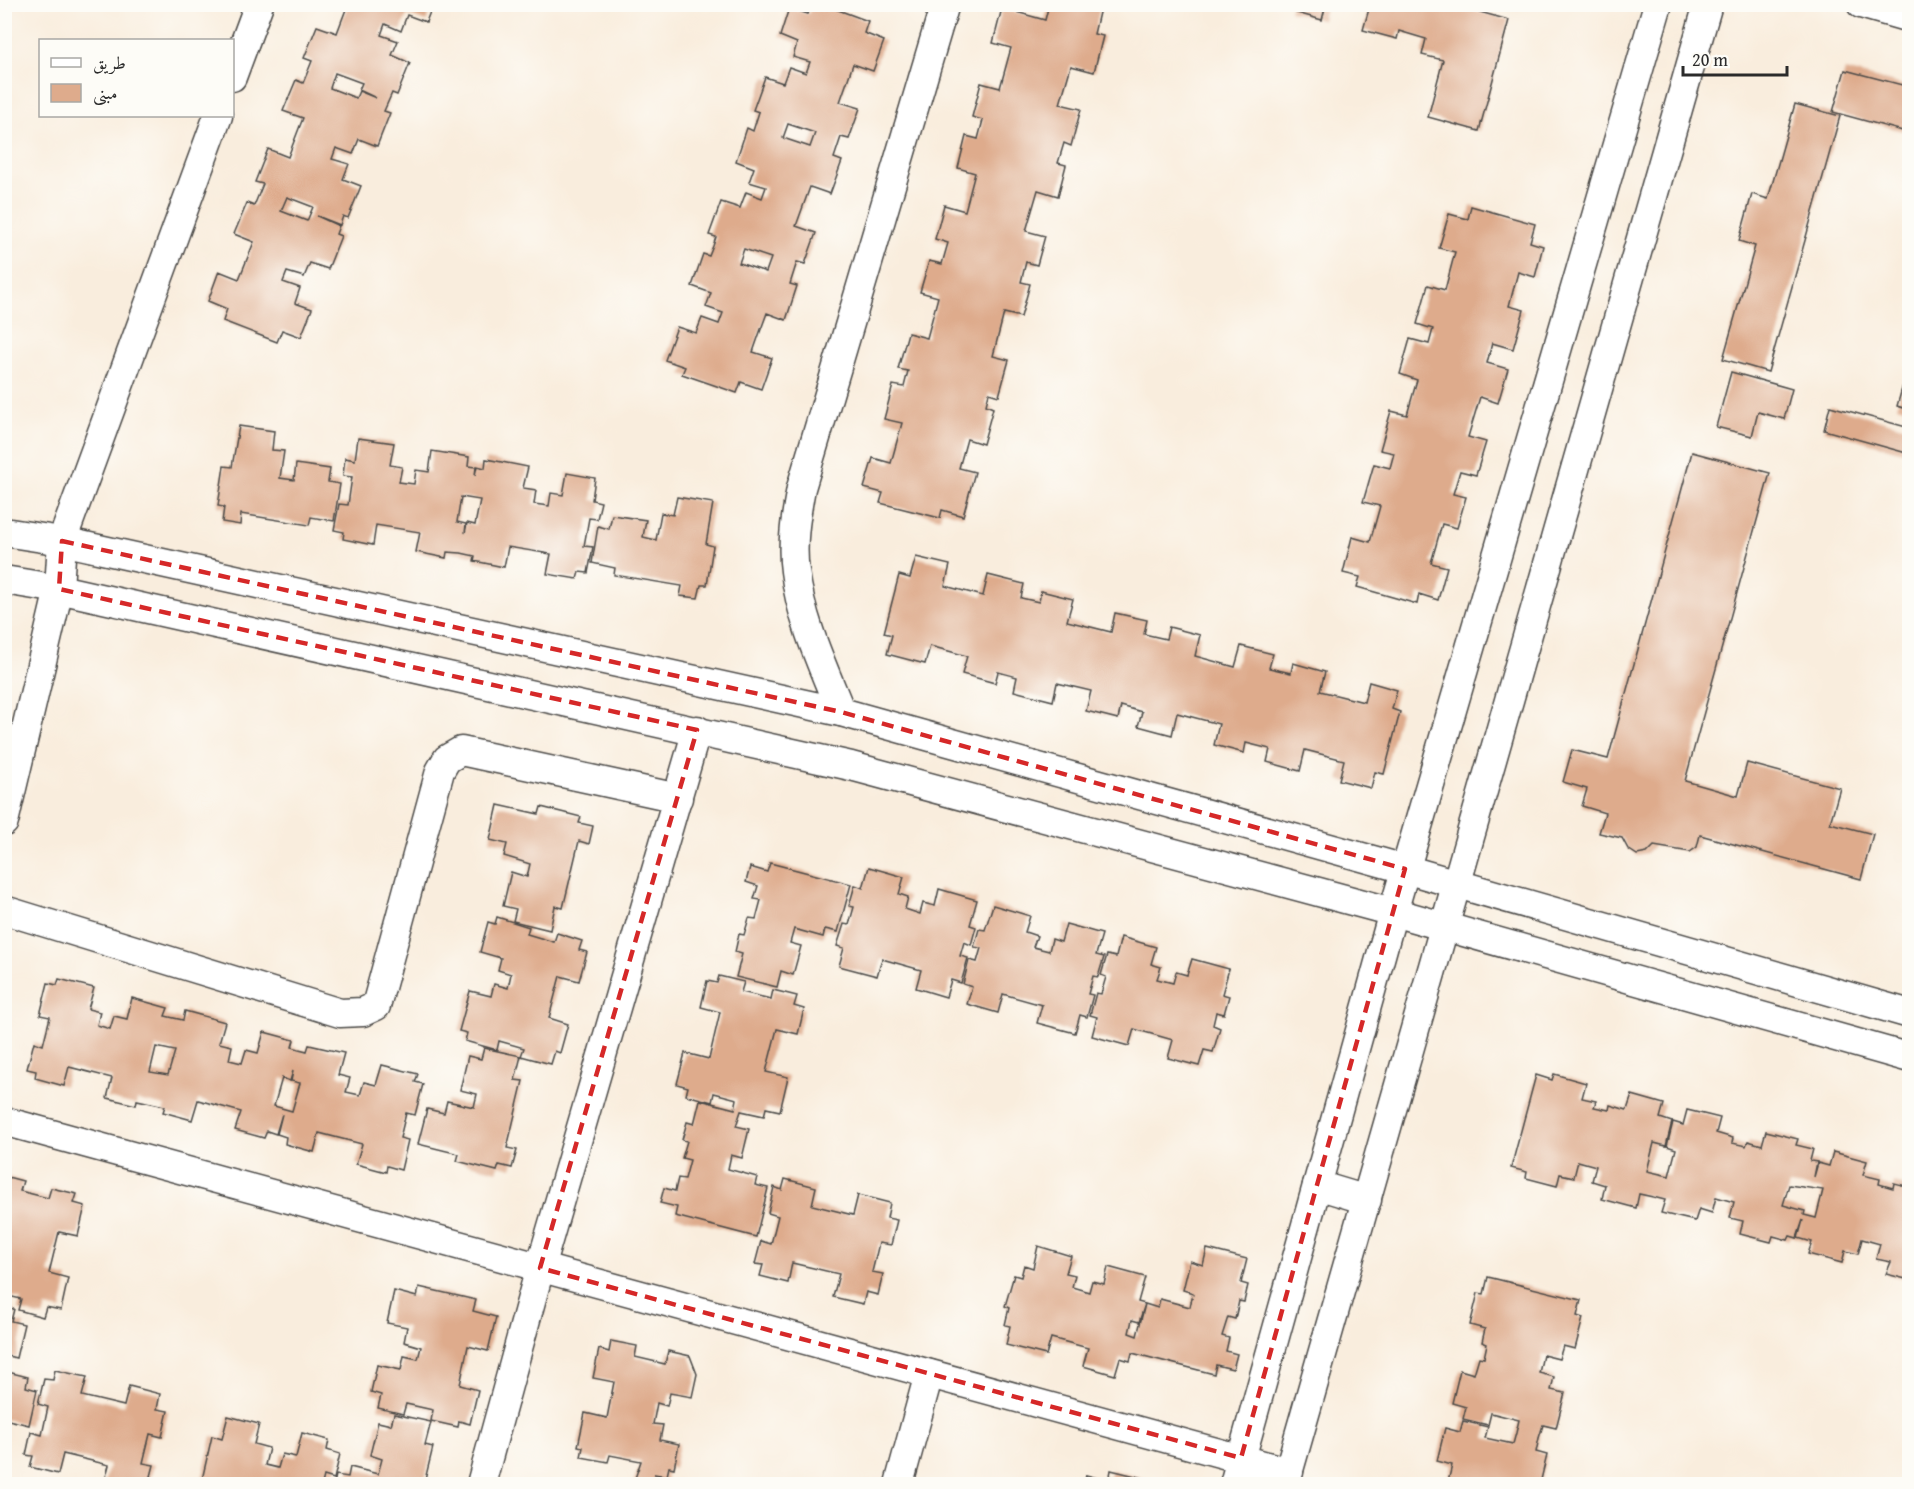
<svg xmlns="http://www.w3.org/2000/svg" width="1914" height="1489" font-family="'Gentium Book Plus',Amiri,serif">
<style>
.building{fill:#deab8c;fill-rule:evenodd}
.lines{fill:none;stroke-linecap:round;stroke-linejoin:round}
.minor-casing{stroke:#4a4846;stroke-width:31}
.minor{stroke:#fff;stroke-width:28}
.marked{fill:none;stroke:#d62828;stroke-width:4.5;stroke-dasharray:12 8;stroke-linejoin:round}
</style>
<rect width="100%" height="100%" fill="#fdfcf7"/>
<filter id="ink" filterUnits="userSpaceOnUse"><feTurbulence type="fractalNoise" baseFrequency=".0167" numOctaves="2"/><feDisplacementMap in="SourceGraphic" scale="12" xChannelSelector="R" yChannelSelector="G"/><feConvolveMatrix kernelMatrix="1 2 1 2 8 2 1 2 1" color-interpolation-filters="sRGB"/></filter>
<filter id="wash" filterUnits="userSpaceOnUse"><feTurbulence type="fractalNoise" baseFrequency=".008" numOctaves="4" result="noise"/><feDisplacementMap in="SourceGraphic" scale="24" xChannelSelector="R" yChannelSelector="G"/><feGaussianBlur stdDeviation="1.35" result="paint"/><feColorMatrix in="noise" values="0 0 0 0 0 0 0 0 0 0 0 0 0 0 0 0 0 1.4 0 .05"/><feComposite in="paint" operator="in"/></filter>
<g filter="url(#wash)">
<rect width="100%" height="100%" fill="#f9eddd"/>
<g id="blocks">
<!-- building -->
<g class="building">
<path d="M348 4H433L426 22 407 15 401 31 385 24 381 35 398 41 392 55 410 63 397 95 392 93 384 111 390 113 377 146 359 139 353 154 336 148 332 159 349 164 343 179 361 186 348 218 343 216 340 225 317 216 339 226 336 234 341 236 328 269 310 263 304 277 287 272 283 282 300 288 295 303 312 309 301 337 282 330 277 342 223 321 227 309 208 301 219 271 239 279 254 242 234 234 247 203 254 206 263 184 255 182 268 149 288 157 303 118 283 111 296 80 303 83 308 71 312 61 304 58 317 26 337 33ZM335 73 362 83 359 90 376 98 359 91 356 98 330 88ZM287 197 313 207 307 221 281 211Z"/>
<path d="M812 4H822L868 21 864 33 884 41 873 71 853 64 847 82 840 102 860 108 849 139 841 137 834 158 842 161 830 194 810 187 796 226 816 233 805 264 797 262 790 284 797 286 786 320 767 313 760 332 753 352 772 358 761 389 741 382 737 393 682 374 685 367 665 360 677 327 696 333 702 318 719 324 723 313 706 307 711 293 692 286 703 254 709 256 713 246 716 237 709 235 721 202 740 208 746 192 762 198 766 187 749 182 754 168 736 161 747 128 753 131 759 112 753 110 765 77 783 83 789 67 806 73 810 62 793 57 797 43 780 36 789 8 808 14ZM788 124 815 133 810 147 783 138ZM744 249 771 258 766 272 739 263Z"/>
<path d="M1049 4H1101L1094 34 1103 36 1094 72 1071 66 1060 104 1081 109 1071 146 1064 143 1058 163 1066 165 1058 196 1038 190 1026 231 1045 236 1037 265 1026 262 1021 282 1030 284 1021 317 1004 313 993 356 1009 360 999 396 989 393 986 405 993 408 983 444 967 439 959 468 975 472 963 516 942 510 940 518 880 503 883 493 864 488 873 458 891 463 902 423 884 419 893 385 904 387 908 371 898 369 908 333 927 338 938 297 920 292 929 261 942 264 948 243 935 239 944 205 965 211 975 173 958 168 966 136 978 139 983 120 972 117 981 83 1000 88 1011 48 993 43 1002 8 1045 20Z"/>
<path d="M1291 4H1326L1322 20 1290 11Z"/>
<path d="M1354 4H1451L1509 20 1479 131 1428 117 1443 60 1422 55 1426 39 1399 31 1397 39 1363 30 1369 9Z"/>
<path d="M1845 70 1910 87V133L1833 112Z"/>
<path d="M1795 104 1840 116 1768 372 1723 359 1755 246 1739 241 1752 194 1768 199Z"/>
<path d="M1471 206 1535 224 1530 242 1543 246 1535 277 1518 272 1509 306 1524 310 1513 349 1492 343 1487 363 1508 369 1498 403 1480 397 1468 437 1486 442 1476 475 1460 471 1453 494 1466 497 1457 528 1442 524 1431 563 1447 567 1438 600 1419 594 1417 604 1357 587 1360 577 1343 573 1352 537 1370 542 1380 506 1363 502 1374 464 1390 468 1394 453 1380 450 1391 411 1407 415 1417 380 1400 374 1410 339 1429 344 1433 329 1417 324 1428 285 1445 290 1455 252 1439 248 1449 214 1468 219Z"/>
<path d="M1909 364H1910V410L1897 406Z"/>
<path d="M1731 372 1792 389 1784 419 1758 412 1752 436 1716 427Z"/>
<path d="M1830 406 1910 428V454L1824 430Z"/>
<path d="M239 426 274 431 272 450 284 451 280 478 294 480 296 464 330 469 328 482 340 484 334 521 311 517 309 525 241 514 240 525 222 522 224 507 218 506 224 466 232 467Z"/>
<path d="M358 438 394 443 390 465 402 467 399 482 414 484 416 470 429 472 432 451 469 457 468 466 476 467 475 475 477 466 485 468 486 459 528 467 523 488 536 490 534 504 549 506 551 493 563 495 567 473 595 478 592 500 601 502 597 519 589 518 584 546 593 547 588 573 579 572 577 579 547 574 551 554 508 547 504 567 474 561 475 556 461 553 447 552 446 558 416 552 420 532 376 525 373 545 343 539 344 532 334 530 339 504 348 505 352 477 343 476 345 458 355 460ZM461 497 480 500 475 525 467 523 465 533 466 524 457 522Z"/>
<path d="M1692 452 1770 473 1685 781 1738 796 1747 763 1840 788 1830 823 1873 834 1861 879 1700 835 1697 847 1690 852 1654 846 1647 853 1637 855 1628 849 1622 838 1599 833 1605 813 1582 806 1587 789 1563 782 1572 750 1608 759Z"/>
<path d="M677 497 713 503 706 544 713 546 707 585H701L698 598 680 596 682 586 614 575 615 568 592 563 598 526 609 529 612 515 646 520 643 537 656 540 661 513 673 515Z"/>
<path d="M916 557 950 565 945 586 983 596 988 575 1024 584 1021 598 1039 602 1041 591 1073 599 1067 621 1111 632 1115 613 1147 620 1144 634 1166 639 1169 627 1200 635 1195 656 1235 667 1241 646 1273 654 1269 668 1291 673 1293 663 1325 672 1320 691 1364 702 1369 682 1397 690 1392 709 1400 712 1384 774 1375 772 1371 788 1339 780 1344 760 1305 750 1300 771 1267 762 1270 749 1246 743 1244 753 1214 745 1219 724 1177 713 1172 735 1138 726 1142 712 1121 706 1118 719 1086 711 1091 691 1057 683 1053 701 1014 691 1017 677 998 672 995 683 962 674 967 656 930 646 925 664 887 654 892 635 884 633 899 575 910 578Z"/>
<path d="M498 805 539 814 541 807 581 817 579 823 593 826 589 844 579 841 563 908 555 906 550 930 513 921 516 909 503 906 511 872 527 877 530 864 504 856 507 844 490 840Z"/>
<path d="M770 863 851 884 838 932 825 929 823 937 794 929 790 943 801 946 793 975 781 971 777 987 736 977 742 954 735 952 739 934 744 935 749 918 756 919 761 900 754 899 758 886 746 882 750 867 767 872Z"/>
<path d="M869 867 904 877 899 894 908 897 905 909 920 914 923 903 935 906 939 889 977 900 970 925 976 927 971 945 964 942 960 956 968 958 961 983 951 980 946 997 916 988 921 970 882 959 877 976 839 966 844 948 837 946 844 924 849 925 854 907 849 906 855 885 863 888Z"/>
<path d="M993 905 1030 916 1025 932 1037 936 1033 947 1049 951 1052 939 1061 942 1066 924 1102 934 1096 955 1104 957 1098 977 1093 976 1088 994 1093 995 1087 1017 1080 1015 1075 1033 1037 1023 1042 1005 1003 994 998 1013 967 1004 972 987 963 984 969 960 977 962 981 948 974 947 979 929 985 930Z"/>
<path d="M497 917 529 927 527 934 554 942 557 933 582 941 579 950 587 952 579 981 560 976 549 1018 568 1024 560 1053 555 1051 551 1064 521 1056 524 1048 499 1041 497 1050 465 1041 467 1033 459 1031 470 991 491 996 494 984 508 988 511 974 498 970 501 958 480 952 488 922 495 924Z"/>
<path d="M1121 937 1156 947 1151 964 1161 967 1157 979 1173 983 1176 972 1187 975 1192 959 1229 969 1222 994 1229 996 1224 1014 1216 1012 1213 1025 1220 1028 1213 1052 1204 1050 1199 1066 1168 1058 1173 1040 1134 1029 1129 1046 1092 1036 1097 1017 1090 1015 1096 993 1101 994 1106 977 1101 975 1107 955 1116 957Z"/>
<path d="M719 976 744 982 741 992 771 999 773 990 797 996 794 1006 804 1009 798 1034 777 1029 766 1072 788 1077 780 1111 766 1108 764 1116 741 1111 736 1126 749 1129 742 1158 731 1155 728 1169 757 1177 755 1185 768 1188 756 1237 675 1216 677 1207 660 1203 664 1188 675 1191 678 1178 685 1179 690 1160 682 1158 687 1141 682 1140 687 1122 694 1124 700 1100 735 1109 737 1099 714 1093 712 1102 686 1095 688 1087 677 1084 685 1053 709 1059 720 1012 701 1007 707 981 717 983Z"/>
<path d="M59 979 94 988 88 1009 100 1012 97 1025 110 1029 114 1016 127 1019 132 998 168 1008 165 1016 183 1020 185 1011 225 1022 219 1043 232 1046 229 1060 242 1063 246 1050 258 1053 264 1032 294 1040 292 1047 299 1049 307 1051 309 1045 344 1053 338 1075 350 1078 346 1092 360 1095 364 1082 376 1085 382 1065 418 1074 415 1082 423 1084 415 1115 406 1113 400 1138 408 1140 401 1170 387 1166 386 1172 356 1164 362 1144 319 1133 314 1152 285 1144 286 1137 277 1134 282 1114 276 1134 267 1131 264 1138 235 1130 241 1112 198 1100 192 1120 163 1112 165 1106 137 1100 136 1105 107 1098 112 1078 69 1067 64 1086 35 1078 36 1071 27 1069 34 1042 43 1045 50 1017 40 1015 48 983 57 985ZM156 1047 175 1051 168 1075 150 1072ZM293 1071 291 1081 300 1083 292 1111 274 1106 282 1078 290 1081Z"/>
<path d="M484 1048 521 1056 515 1080 523 1081 507 1148 517 1150 512 1168 499 1165 497 1171 457 1161 459 1154 418 1144 427 1109 444 1113 447 1101 474 1107 477 1094 460 1090 468 1056 481 1059Z"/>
<path d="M1554 1074 1586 1083 1582 1098 1596 1101 1594 1107 1609 1110 1610 1105 1627 1110 1632 1095 1664 1104 1660 1118 1672 1122 1666 1146 1654 1143 1647 1171 1669 1176 1676 1149 1667 1146 1673 1122 1683 1125 1687 1110 1720 1118 1716 1133 1733 1138 1732 1143 1746 1146 1748 1141 1762 1145 1766 1131 1798 1139 1796 1145 1813 1149 1810 1161 1817 1162 1814 1177 1818 1163 1829 1166 1833 1152 1867 1161 1863 1175 1880 1179 1879 1184 1893 1188 1894 1183 1910 1187V1280L1886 1274 1891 1262 1876 1259 1880 1244 1862 1239 1858 1254 1845 1251 1842 1263 1808 1254 1812 1242 1798 1238 1803 1220 1797 1238 1790 1236 1788 1240 1773 1236 1771 1242 1740 1234 1743 1221 1730 1218 1734 1202 1716 1197 1712 1213 1699 1209 1695 1221 1661 1213 1665 1200 1653 1197 1639 1194 1636 1208 1602 1199 1605 1185 1592 1181 1596 1166 1578 1161 1574 1177 1560 1174 1557 1186 1526 1178 1527 1172 1511 1168 1536 1075 1552 1080ZM1789 1185 1823 1190 1816 1218 1804 1215 1805 1211 1783 1205Z"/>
<path d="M4 1176 23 1181 20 1191 48 1198 51 1188 77 1194 74 1203 85 1206 78 1236 59 1232 49 1273 68 1278 61 1310 46 1307 43 1317 18 1310 21 1299 4 1295Z"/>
<path d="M785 1179 816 1187 812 1205 853 1215 858 1195 890 1203 887 1218 897 1220 891 1245 879 1243 872 1272 883 1274 878 1295 866 1292 863 1304 833 1297 839 1274 792 1263 788 1283 760 1276 763 1265 755 1264 761 1241 771 1244 778 1216 768 1213 774 1187 782 1190Z"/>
<path d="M1038 1246 1071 1256 1066 1273 1075 1275 1072 1287 1089 1292 1092 1281 1104 1284 1108 1267 1145 1277 1138 1302 1145 1304 1139 1322 1132 1320 1129 1333 1137 1336 1145 1304 1158 1308 1160 1299 1190 1307 1193 1293 1183 1290 1190 1261 1203 1265 1207 1249 1247 1259 1241 1283 1248 1285 1244 1302 1239 1301 1235 1319 1228 1317 1222 1336 1229 1338 1226 1351 1237 1354 1233 1369 1216 1365 1214 1374 1132 1353 1130 1361 1120 1358 1115 1375 1083 1366 1088 1348 1051 1338 1046 1355 1006 1345 1010 1326 1005 1325 1009 1308 1005 1306 1014 1275 1021 1277 1024 1265 1033 1268Z"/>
<path d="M1488 1277 1581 1300 1577 1316 1583 1318 1575 1349 1563 1346 1559 1359 1543 1355 1539 1373 1554 1377 1551 1390 1565 1393 1556 1428 1543 1425 1539 1438 1536 1452 1547 1455 1540 1484H1452L1448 1482 1452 1465 1437 1461 1445 1428 1460 1432 1463 1421 1488 1427 1485 1438 1513 1444 1516 1433 1519 1420 1491 1413 1488 1425 1463 1419 1466 1407 1452 1403 1460 1370 1474 1374 1479 1357 1484 1358 1487 1344 1482 1342 1485 1329 1470 1325 1478 1293 1484 1294Z"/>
<path d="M419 1287 476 1300 473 1311 496 1317 488 1351 468 1346 460 1385 478 1390 470 1424 459 1421 458 1427 431 1421 433 1410 406 1404 403 1414 378 1408 381 1395 371 1392 377 1365 401 1370 404 1356 418 1359 421 1347 404 1342 407 1327 387 1323 394 1291 417 1297Z"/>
<path d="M4 1307 14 1309 11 1321 24 1324 16 1358 4 1355Z"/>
<path d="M611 1341 637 1346 635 1357 665 1364 668 1351 690 1356 697 1374 692 1397 670 1393 667 1406 657 1403 653 1424 663 1425 660 1440 679 1444 674 1468 669 1467 667 1476 654 1474 667 1477 666 1484H633L641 1461 610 1455 608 1462 581 1457 583 1447 578 1446 585 1413 607 1418 614 1382 593 1378 599 1349 609 1352Z"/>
<path d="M55 1370 87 1377 82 1396 124 1406 129 1386 160 1394 157 1409 168 1411 162 1437 150 1434 143 1463 154 1465 149 1484H104L109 1465 63 1454 58 1474 30 1467 33 1456 26 1455 31 1432 42 1435 48 1407 38 1404 44 1379 53 1380Z"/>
<path d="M4 1371 28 1377 26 1387 37 1390 29 1425 4 1419Z"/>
<path d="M394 1414 431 1422 425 1445 433 1447 424 1484H334L336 1475 348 1477 350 1467 378 1474 382 1459 370 1455 378 1422 391 1425Z"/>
<path d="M228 1416 259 1424 254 1444 269 1448 265 1465 278 1468 282 1454 296 1457 302 1433 329 1440 327 1450 340 1454 334 1479 324 1476 322 1484H201L212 1436 222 1439Z"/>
<path d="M1111 1470 1168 1484H1084L1086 1475 1109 1481Z"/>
</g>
</g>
</g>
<g filter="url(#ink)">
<use href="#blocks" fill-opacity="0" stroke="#4a4846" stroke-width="1.5"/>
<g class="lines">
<!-- minor casing -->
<g class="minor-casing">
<g id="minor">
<path d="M1861 4 1910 18"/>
<path d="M232 77 259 4"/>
<path d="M4 532 62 541 841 712 1405 869 1910 1014"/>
<path d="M4 580 59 589 851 766 1393 912 1910 1058"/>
<path d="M841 712C823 667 801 621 795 571 791 544 796 515 801 488L945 4"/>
<path d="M4 822 59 589 62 541 218 116"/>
<path d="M4 910 340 1013 363 1012 376 1006 440 771 447 759 461 751 678 798"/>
<path d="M4 1121 1289 1472"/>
<path d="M1317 1185 1367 1200"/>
<path d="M481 1484 540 1268 697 730"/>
<path d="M899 1484 929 1374"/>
<path d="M1234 1484 1393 912 1658 4"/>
<path d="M1285 1484 1708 4"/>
</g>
</g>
<!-- minor -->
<use href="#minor" class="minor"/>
</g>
</g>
<!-- marked area -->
<path class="marked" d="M62 541 841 712 1405 869 1241 1458 540 1268 697 730 59 589Z"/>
<!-- margin -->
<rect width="1914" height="1489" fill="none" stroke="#fdfcf7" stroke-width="24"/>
<!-- legend -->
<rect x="39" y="39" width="195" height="78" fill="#fdfcf7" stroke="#a9a8a5" stroke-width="1.5"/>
<rect x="51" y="58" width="30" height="9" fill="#ffffff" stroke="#a9a8a5" stroke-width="1.5"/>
<text x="93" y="69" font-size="18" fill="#2b2b2b">طريق</text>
<rect x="51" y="84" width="30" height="18" fill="#deab8c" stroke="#a9a8a5" stroke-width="1.5"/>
<text x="93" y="99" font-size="18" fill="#2b2b2b">مبنى</text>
<!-- scale -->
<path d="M1683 66v9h104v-9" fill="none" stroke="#2b2b2b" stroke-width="3"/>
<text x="1692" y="66" font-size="18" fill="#2b2b2b" stroke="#fdfcf7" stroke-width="4.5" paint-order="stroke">20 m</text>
</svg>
